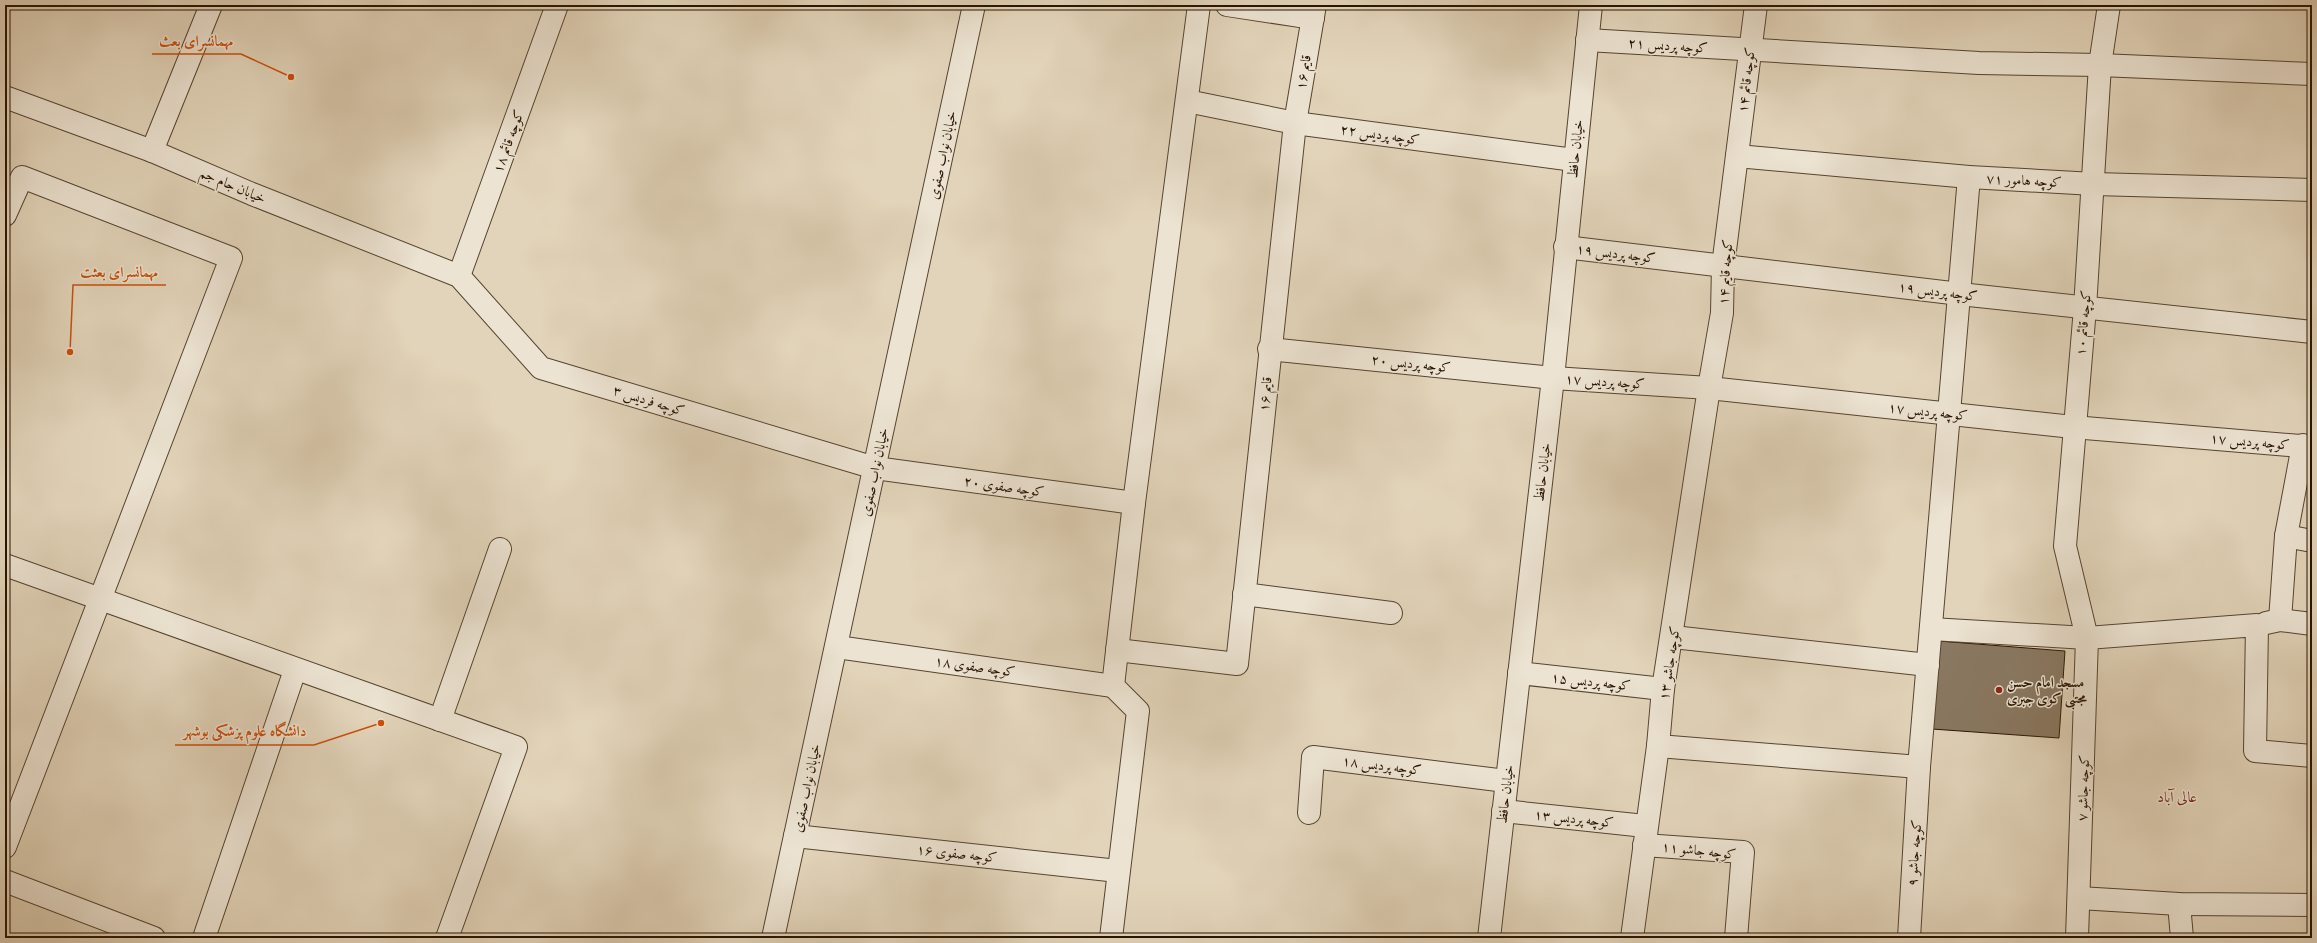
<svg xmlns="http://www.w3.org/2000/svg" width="2317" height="943" font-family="'IM FELL Great Primer',Amiri,serif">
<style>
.building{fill:#897862;stroke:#281402}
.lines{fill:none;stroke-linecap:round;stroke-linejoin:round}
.minor-casing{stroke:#564430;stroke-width:24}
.minor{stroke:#ece3d2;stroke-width:22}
.poi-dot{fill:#8f2418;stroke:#ece3d2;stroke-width:1.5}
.labels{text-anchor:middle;stroke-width:3;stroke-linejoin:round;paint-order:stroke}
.street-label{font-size:14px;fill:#281402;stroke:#ece3d2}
.poi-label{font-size:14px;font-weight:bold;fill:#281402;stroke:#ece3d2;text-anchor:start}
.neighbourhood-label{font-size:15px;fill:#7a1f14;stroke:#ece3d2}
.leader{fill:none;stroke:#cb4f0a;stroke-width:1.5}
.callout-dot{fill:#cb4f0a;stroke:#ece3d2;stroke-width:1.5}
.callout-label{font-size:15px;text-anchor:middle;font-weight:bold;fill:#cb4f0a;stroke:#ece3d2;stroke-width:3;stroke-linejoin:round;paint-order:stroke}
</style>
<rect width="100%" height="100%" fill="#e2d4ba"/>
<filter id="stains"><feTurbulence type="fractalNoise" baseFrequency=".005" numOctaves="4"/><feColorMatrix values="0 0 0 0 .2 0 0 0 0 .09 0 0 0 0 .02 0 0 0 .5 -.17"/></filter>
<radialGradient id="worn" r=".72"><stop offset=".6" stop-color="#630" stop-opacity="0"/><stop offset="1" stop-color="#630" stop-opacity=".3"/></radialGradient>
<!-- building -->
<path class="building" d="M1939 641 2065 651 2059 738 1932 729Z"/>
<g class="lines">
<!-- minor casing -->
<g class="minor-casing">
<g id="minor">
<path d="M1227 5 1313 18"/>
<path d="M1587 40 1979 63 2100 65 2312 74"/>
<path d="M5 97 152 151 252 194 459 276 541 368 875 468 1134 503"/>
<path d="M1187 101 1295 123 1574 160"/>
<path d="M152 151 211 5"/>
<path d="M1737 156 1969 177 2094 184 2312 190"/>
<path d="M5 215 22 177 231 258 5 847"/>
<path d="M1565 247 1960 294 2312 332"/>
<path d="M459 276 557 5"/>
<path d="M1269 349 1553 378 1709 388 2073 427 2312 447"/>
<path d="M2286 536 2312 541"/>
<path d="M5 565 516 747 447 938"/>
<path d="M1244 594 1391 613"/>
<path d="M2280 620 2286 536 2303 445"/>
<path d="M2266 623 2280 620 2312 624"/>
<path d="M1931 629 2087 638 2257 625 2255 751 2312 756"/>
<path d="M1673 637 1928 665"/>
<path d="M837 647 1113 686"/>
<path d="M1117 650 1237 664 1295 123 1315 5"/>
<path d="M1519 673 1663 689"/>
<path d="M1113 686 1134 503 1199 5"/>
<path d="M440 720 500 549"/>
<path d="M1658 746 1919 767 1969 177"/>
<path d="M1503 811 1645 826"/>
<path d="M1309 813 1313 757 1506 781"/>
<path d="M795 836 1118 871"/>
<path d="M1644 845 1743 852 1736 938"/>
<path d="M5 881 154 938"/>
<path d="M2079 898 2179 904 2312 905"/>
<path d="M2179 904 2182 938"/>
<path d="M204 938 295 670"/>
<path d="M773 938 974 5"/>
<path d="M1111 938 1138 711 1113 686"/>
<path d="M1489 938 1553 378 1591 5"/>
<path d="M1632 938 1658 746 1663 689 1709 388 1722 313 1723 266 1756 5"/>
<path d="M1909 938 1919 767"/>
<path d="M2077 938 2087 638 2065 546 2085 308 2100 65 2109 5"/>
</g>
</g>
<!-- minor -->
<use href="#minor" class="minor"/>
</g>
<!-- markers -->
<circle class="poi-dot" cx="1999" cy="690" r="4"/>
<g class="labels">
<!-- street labels -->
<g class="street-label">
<text transform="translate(1668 45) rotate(4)" y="5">کوچه پردیس ۲۱</text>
<text transform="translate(1303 72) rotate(-80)" y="5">قایم ۱۶</text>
<text transform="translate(1746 80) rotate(-83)" y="5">کوچه قائم ۱۴</text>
<text transform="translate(1380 134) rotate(8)" y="5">کوچه پردیس ۲۲</text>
<text transform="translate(508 141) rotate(-70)" y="5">کوچه قائم ۱۸</text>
<text transform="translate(1575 149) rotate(-84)" y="5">خیابان حافظ</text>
<text transform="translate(942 155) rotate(-78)" y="5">خیابان نواب صفوی</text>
<text transform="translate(2024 180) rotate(3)" y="5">کوچه هامور ۷۱</text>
<text transform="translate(233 185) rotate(23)" y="5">خیابان جام جم</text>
<text transform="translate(1616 253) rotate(7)" y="5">کوچه پردیس ۱۹</text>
<text transform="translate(1725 272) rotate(-86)" y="5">کوچه قایم ۱۴</text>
<text transform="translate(1938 291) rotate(7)" y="5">کوچه پردیس ۱۹</text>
<text transform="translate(2083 323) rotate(-85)" y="5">کوچه قائم ۱۰</text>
<text transform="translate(1411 363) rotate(6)" y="5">کوچه پردیس ۲۰</text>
<text transform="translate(1605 381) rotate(4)" y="5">کوچه پردیس ۱۷</text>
<text transform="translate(1265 394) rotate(-84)" y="5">قایم ۱۶</text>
<text transform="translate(649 400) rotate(17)" y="5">کوچه فردیس ۳</text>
<text transform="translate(1928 411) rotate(6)" y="5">کوچه پردیس ۱۷</text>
<text transform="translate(2250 441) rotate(5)" y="5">کوچه پردیس ۱۷</text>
<text transform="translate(874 472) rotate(-78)" y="5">خیابان نواب صفوی</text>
<text transform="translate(1542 472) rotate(-83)" y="5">خیابان حافظ</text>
<text transform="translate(1004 486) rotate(8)" y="5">کوچه صفوی ۲۰</text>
<text transform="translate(1669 663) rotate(-81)" y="5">کوچه جاشو ۱۳</text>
<text transform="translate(975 666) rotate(8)" y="5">کوچه صفوی ۱۸</text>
<text transform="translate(1591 681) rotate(6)" y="5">کوچه پردیس ۱۵</text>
<text transform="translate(1382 765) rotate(7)" y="5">کوچه پردیس ۱۸</text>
<text transform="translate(806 788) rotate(-78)" y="5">خیابان نواب صفوی</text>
<text transform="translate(2083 788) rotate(-88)" y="5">کوچه جاشو ۷</text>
<text transform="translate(1505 794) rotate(-83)" y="5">خیابان حافظ</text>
<text transform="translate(1574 818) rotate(6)" y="5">کوچه پردیس ۱۳</text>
<text transform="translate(1699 850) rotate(6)" y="5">کوچه جاشو ۱۱</text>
<text transform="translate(957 853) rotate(6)" y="5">کوچه صفوی ۱۶</text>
<text transform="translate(1914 853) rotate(-86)" y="5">کوچه جاشو ۹</text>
</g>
<!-- poi labels -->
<g class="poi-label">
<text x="2007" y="687">مسجد امام حسن<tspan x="2007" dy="16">مجتبی کوی جبری</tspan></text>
</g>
<!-- neighbourhood labels -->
<g class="neighbourhood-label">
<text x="2177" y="802">عالی آباد</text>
</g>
</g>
<!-- callouts -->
<path class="leader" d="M291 77L241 54H152M70 352L73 285H166M381 723L314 745H175"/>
<g class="callout-dot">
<circle cx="291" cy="77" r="4"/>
<circle cx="70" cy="352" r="4"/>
<circle cx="381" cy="723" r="4"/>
</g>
<g class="callout-label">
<text x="196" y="46">مهمانسرای بعث</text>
<text x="119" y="277">مهمانسرای بعثت</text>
<text x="245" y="736">دانشگاه علوم پزشکی بوشهر</text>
</g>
<!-- margin -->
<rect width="2317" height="943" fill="none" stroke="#e2d4ba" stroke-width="20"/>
<rect x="6" y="6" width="2305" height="931" fill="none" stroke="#281402" stroke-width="2"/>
<rect x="10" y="10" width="2297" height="923" fill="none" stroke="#281402"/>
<rect width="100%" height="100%" filter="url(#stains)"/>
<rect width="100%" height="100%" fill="url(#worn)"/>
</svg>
